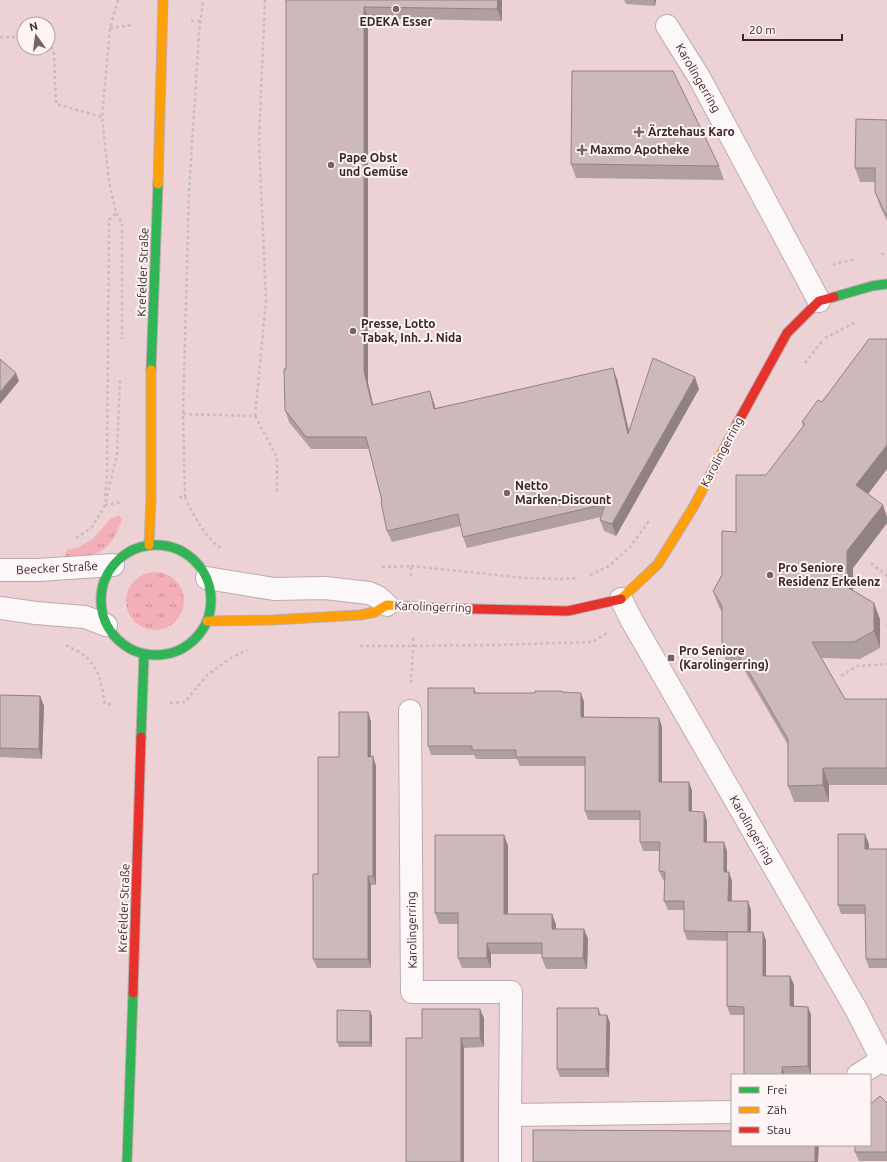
<svg xmlns="http://www.w3.org/2000/svg" width="887" height="1162" font-family="Ubuntu,sans-serif">
<style>
.grass{fill:url(#grass-tufts)}
.lines{fill:none;stroke-linecap:round;stroke-linejoin:round}
.street-casing{stroke:#beaaad;stroke-width:24}
.fast-casing{stroke:#beaaad;stroke-width:11}
.slow-casing{stroke:#beaaad;stroke-width:11}
.jam-casing{stroke:#beaaad;stroke-width:11}
.path{stroke:#c6bdbe;stroke-width:2.5;stroke-dasharray:3 3;stroke-linecap:butt}
.street{stroke:#fcf8f9;stroke-width:22}
.fast{stroke:#30b455;stroke-width:9}
.slow{stroke:#ff9f0a;stroke-width:9}
.jam{stroke:#e5322d;stroke-width:9}
.wall{fill:#b09fa1}
.shaded-wall{fill:#908283}
.building{fill:#cdb9bb;stroke:#908283}
.poi-dot{fill:#776265;stroke:#fef4f5;stroke-width:1.5}
.labels{text-anchor:middle;stroke-width:4;stroke-linejoin:round;paint-order:stroke}
.poi-label{font-size:12px;font-weight:bold;fill:#382629;stroke:#fef4f5;text-anchor:start}
.street-label{font-size:12px;fill:#382629;stroke:#fef4f5}
</style>
<defs>
<pattern id="grass-tufts" width="24" height="20" patternUnits="userSpaceOnUse"><rect width="24" height="20" fill="#f4aeb8"/><path d="M3 7l-1-3M5 7V3M7 7l1-3M15 17l-1-3M17 17v-4M19 17l1-3" fill="none" stroke="#c78d96"/></pattern>
</defs>
<rect width="100%" height="100%" fill="#ecd2d5"/>
<!-- grass -->
<g class="grass">
<path d="M119 515 122 519C115 540 105 556 81 557 76 557 70 559 65 556L67 550 77 548 93 539 110 519Z"/>
<circle cx="155" cy="601" r="29"/>
</g>
<g class="lines">
<!-- street casing -->
<g class="street-casing">
<g id="street">
<path d="M667 26 699 77 819 301"/>
<path d="M0 570H39L113 565"/>
<path d="M207 578 274 589 325 588 369 593 378 597 387 605"/>
<path d="M621 599 632 621 857 1011 882 1060 887 1064"/>
<path d="M0 608 36 613 85 617 106 625"/>
<path d="M410 711 412 992H511L510 1115 732 1112"/>
<path d="M858 1075 882 1060"/>
<path d="M510 1115V1162"/>
</g>
</g>
<!-- fast casing -->
<g class="fast-casing">
<g id="fast">
<path d="M834 297 872 286 887 284"/>
<path d="M151 370 158 184"/>
<circle cx="156" cy="600" r="55"/>
<path d="M141 737 144 654"/>
<path d="M127 1162 133 993"/>
</g>
</g>
<!-- slow casing -->
<g class="slow-casing">
<g id="slow">
<path d="M158 184 163 0"/>
<path d="M149 545 151 499V370"/>
<path d="M621 599 658 564 694 506 737 424"/>
<path d="M207 621 272 620 360 615 375 612 387 605 434 608"/>
</g>
</g>
<!-- jam casing -->
<g class="jam-casing">
<g id="jam">
<path d="M737 424 787 333 819 301 834 297"/>
<path d="M434 608 568 611 621 599"/>
<path d="M133 993 141 737"/>
</g>
</g>
<!-- path -->
<g class="path">
<path d="M118 0 110 28 102 117 109 181 116 213 122 223V339"/>
<path d="M191 21H200"/>
<path d="M110 28 134 25"/>
<path d="M0 37H24"/>
<path d="M48 42 50 43 54 54 56 104 102 117"/>
<path d="M881 254 887 253"/>
<path d="M833 265 837 263 853 260"/>
<path d="M825 338 856 322"/>
<path d="M805 363 822 341"/>
<path d="M183 414 255 416 266 301 259 140 265 0"/>
<path d="M255 416 277 457V492"/>
<path d="M105 496 107 476 109 220 116 213"/>
<path d="M179 497H185L183 414 189 191 199 34 203 0"/>
<path d="M185 497C195 518 204 536 223 550"/>
<path d="M105 505 122 502"/>
<path d="M76 537H78L92 527 105 505 117 454 120 380"/>
<path d="M871 563 887 576"/>
<path d="M411 566 525 578 562 579 576 578"/>
<path d="M382 567 411 566V579"/>
<path d="M590 575 609 566 630 547 649 521"/>
<path d="M887 626V625"/>
<path d="M66 645C73 649 81 652 86 657 100 669 102 687 105 704H113"/>
<path d="M360 646H413L495 645 592 642 607 633"/>
<path d="M841 676 857 666 887 664"/>
<path d="M411 683 413 646V636"/>
<path d="M170 703 185 702 207 675 231 658 247 650"/>
</g>
<!-- street -->
<use href="#street" class="street"/>
<!-- fast -->
<use href="#fast" class="fast"/>
<!-- slow -->
<use href="#slow" class="slow"/>
<!-- jam -->
<use href="#jam" class="jam"/>
</g>
<!-- wall -->
<g class="wall">
<path d="M286 0H502V21L368 18V383L373 405 434 403 435 408 617 379 629 431 699 389 616 536 604 531 600 520 601 517 467 548 463 537 461 526 392 542 387 531 382 501 369 449H311L289 422 285 410 286 369Z"/>
<path d="M624 0H656L655 6 626 4Z"/>
<path d="M887 120V221L880 206 875 192V182H860L855 168Z"/>
<path d="M571 164 719 166 724 180 576 178Z"/>
<path d="M802 422 887 469 868 494 887 517V523L853 568V591L880 619V648L860 659 821 658 845 699H887V785H829V802H794L788 786V745L742 666H728L722 650V612L719 607 713 591 722 575 736 532 803 426Z"/>
<path d="M474 688 476 693H535L562 692 584 702V717L659 718 662 727V782H689L692 791V811L707 821V842L727 851V872H729L732 881V901H748L751 910V932H763L766 941V976H790L794 985V1006L808 1007 811 1015V1075H744V1015H730L727 1006V941L687 940 684 931V910H668L664 901 665 881 663 880 659 871 660 851H643L640 842V820H588L585 811V766H520L517 759H476L474 755H431L428 746Z"/>
<path d="M0 695 40 696 44 706 42 759 0 757Z"/>
<path d="M368 712 371 722V757L376 766V885H371V968H317L313 959 318 874 339 757Z"/>
<path d="M504 835 508 846V914H552L556 925V929H584L588 939 587 969H546L542 958V954H491V968H462L458 958V924H439L435 913Z"/>
<path d="M869 844V849H887V968H869L866 959 865 914H841L838 905Z"/>
<path d="M370 1011 372 1016V1047H339L337 1042Z"/>
<path d="M607 1015 610 1023 609 1077H560L557 1069Z"/>
<path d="M484 1018V1047L464 1048 422 1038Z"/>
<path d="M887 1103V1161H859L855 1152Z"/>
</g>
<!-- shaded-wall -->
<g class="shaded-wall">
<path d="M498 0H502V21L497 9Z"/>
<path d="M654 0H656L655 6Z"/>
<path d="M364 7 368 18V383L376 417 372 405 364 371Z"/>
<path d="M613 368 617 379 632 445 628 434Z"/>
<path d="M16 373 19 381 0 404V392Z"/>
<path d="M695 377 699 389 616 536 612 524Z"/>
<path d="M430 391 434 403 438 420 434 409Z"/>
<path d="M887 445V469L862 502 856 485Z"/>
<path d="M883 505 887 517V523L853 568V604L847 587V551Z"/>
<path d="M874 603 880 619V648L874 631Z"/>
<path d="M581 693 584 702V726L581 717Z"/>
<path d="M40 696 44 706 42 759 39 749Z"/>
<path d="M368 712 371 722V766L368 757Z"/>
<path d="M659 718 662 727V791L659 782Z"/>
<path d="M373 756 376 766V885L373 876Z"/>
<path d="M823 768 829 785V802L823 785Z"/>
<path d="M689 782 692 791V821L689 811Z"/>
<path d="M704 812 707 821V851L704 842Z"/>
<path d="M865 834 869 844V858L865 849Z"/>
<path d="M504 835 508 846V925L504 914Z"/>
<path d="M724 842 727 851V881L724 872Z"/>
<path d="M729 872 732 881 731 910 728 901Z"/>
<path d="M368 876 371 885V968L368 959Z"/>
<path d="M748 901 751 910V941L748 932Z"/>
<path d="M552 914 556 925V939L552 929Z"/>
<path d="M584 929 588 939 587 969 583 958Z"/>
<path d="M763 932 766 941V985L763 976Z"/>
<path d="M487 943 491 954V968L487 958Z"/>
<path d="M790 976 794 985V1015L790 1006Z"/>
<path d="M808 1007 811 1015V1075L808 1066Z"/>
<path d="M598 1008 601 1016 599 1015Z"/>
<path d="M480 1009 484 1018V1047L480 1038Z"/>
<path d="M370 1011 372 1016V1047L370 1042Z"/>
<path d="M607 1015 610 1023 609 1077 606 1069Z"/>
<path d="M461 1038 464 1048V1162H461Z"/>
<path d="M782 1067 785 1075H782Z"/>
<path d="M815 1145H819L818 1162H815Z"/>
</g>
<!-- building -->
<g class="building">
<path d="M286 0H498L497 9 364 7V371L372 405 430 391 434 409 613 368 628 434 653 358 695 377 612 524 600 520 605 504 463 537 458 514 387 531 381 502 382 501 366 437H306L285 410 284 369H286Z"/>
<path d="M572 71H673L719 166 571 164Z"/>
<path d="M856 119 887 120V217L875 192V168H855Z"/>
<path d="M869 339H887V445L856 485 883 505 847 551V587L874 603V631L854 642H812L845 699H887V768H823V785L788 786V739L736 650H722V606L713 591 722 575V531L736 532V475H766L805 424 802 422 818 400 822 402Z"/>
<path d="M0 359 16 373 0 392Z"/>
<path d="M428 688H474V693H535V691H562V692L581 693V717L659 718V782H689V811L704 812V842H724V872H729L728 901H748V932L684 931V901H664L665 872 659 871 660 842H640V811H585V757H516V750H472V746H428Z"/>
<path d="M0 695 40 696 39 749 0 748Z"/>
<path d="M339 712H368V757L373 756V876H368V959H313V874H318V757H339Z"/>
<path d="M838 834H865V849H887V959H866L865 905H838Z"/>
<path d="M435 835H504V914H552V929H584L583 958H542V943H487V958H458V913H435Z"/>
<path d="M727 932H763V976H790V1006L808 1007V1066L782 1067V1075H744V1007L727 1006Z"/>
<path d="M557 1008H598L599 1015H607L606 1069H557Z"/>
<path d="M422 1009H480V1038H461V1162H406V1038H422Z"/>
<path d="M337 1010 370 1011V1042H337Z"/>
<path d="M880 1096 887 1103V1152H855V1145H870V1103H872Z"/>
<path d="M533 1130 732 1131V1145H815V1162H533Z"/>
</g>
<!-- markers -->
<g class="poi-dot">
<circle cx="396" cy="9" r="4"/>
<path d="M637 126h4v4h4v4h-4v4h-4v-4h-4v-4h4z"/>
<path d="M580 144h4v4h4v4h-4v4h-4v-4h-4v-4h4z"/>
<circle cx="331" cy="165" r="4"/>
<circle cx="353" cy="331" r="4"/>
<circle cx="507" cy="493" r="4"/>
<circle cx="770" cy="575" r="4"/>
<rect x="667" y="654" width="8" height="8" rx="2"/>
</g>
<g class="labels">
<!-- poi labels -->
<g class="poi-label">
<text x="396" y="26" text-anchor="middle">EDEKA Esser</text>
<text x="648" y="136">Ärztehaus Karo</text>
<text x="590" y="154">Maxmo Apotheke</text>
<text x="339" y="162">Pape Obst<tspan x="339" dy="14">und Gemüse</tspan></text>
<text x="361" y="328">Presse, Lotto<tspan x="361" dy="14">Tabak, Inh. J. Nida</tspan></text>
<text x="515" y="490">Netto<tspan x="515" dy="14">Marken-Discount</tspan></text>
<text x="778" y="572">Pro Seniore<tspan x="778" dy="14">Residenz Erkelenz</tspan></text>
<text x="679" y="655">Pro Seniore<tspan x="679" dy="14">(Karolingerring)</tspan></text>
</g>
<!-- street labels -->
<g class="street-label">
<text transform="translate(698 78) rotate(60)" y="4">Karolingerring</text>
<text transform="translate(143 272) rotate(-88)" y="4">Krefelder Straße</text>
<text transform="translate(722 452) rotate(-62)" y="4">Karolingerring</text>
<text transform="translate(57 568) rotate(-3)" y="4">Beecker Straße</text>
<text transform="translate(433 607) rotate(2)" y="4">Karolingerring</text>
<text transform="translate(752 830) rotate(60)" y="4">Karolingerring</text>
<text transform="translate(124 908) rotate(-88)" y="4">Krefelder Straße</text>
<text transform="translate(412 930) rotate(-91)" y="4">Karolingerring</text>
</g>
</g>
<!-- legend -->
<rect x="731" y="1074" width="140" height="72" fill="#fef4f5" stroke="#afa2a3"/>
<rect x="739" y="1087" width="20" height="6" fill="#30b455" stroke="#afa2a3"/>
<text x="767" y="1094" font-size="12" fill="#382629">Frei</text>
<rect x="739" y="1107" width="20" height="6" fill="#ff9f0a" stroke="#afa2a3"/>
<text x="767" y="1114" font-size="12" fill="#382629">Zäh</text>
<rect x="739" y="1127" width="20" height="6" fill="#e5322d" stroke="#afa2a3"/>
<text x="767" y="1134" font-size="12" fill="#382629">Stau</text>
<!-- north arrow -->
<g transform="translate(36 36) rotate(346)"><circle r="19" fill="#fef4f5" stroke="#afa2a3"/>
<path d="M0-3L7 15L0 10L-7 15Z" fill="#776265"/>
<text y="-6" font-size="11" font-weight="bold" text-anchor="middle" fill="#382629">N</text>
</g>
<!-- scale -->
<path d="M743 34v6h99v-6" fill="none" stroke="#382629" stroke-width="2"/>
<text x="749" y="34" font-size="12" fill="#382629" stroke="#fef4f5" stroke-width="3" paint-order="stroke">20 m</text>
</svg>
